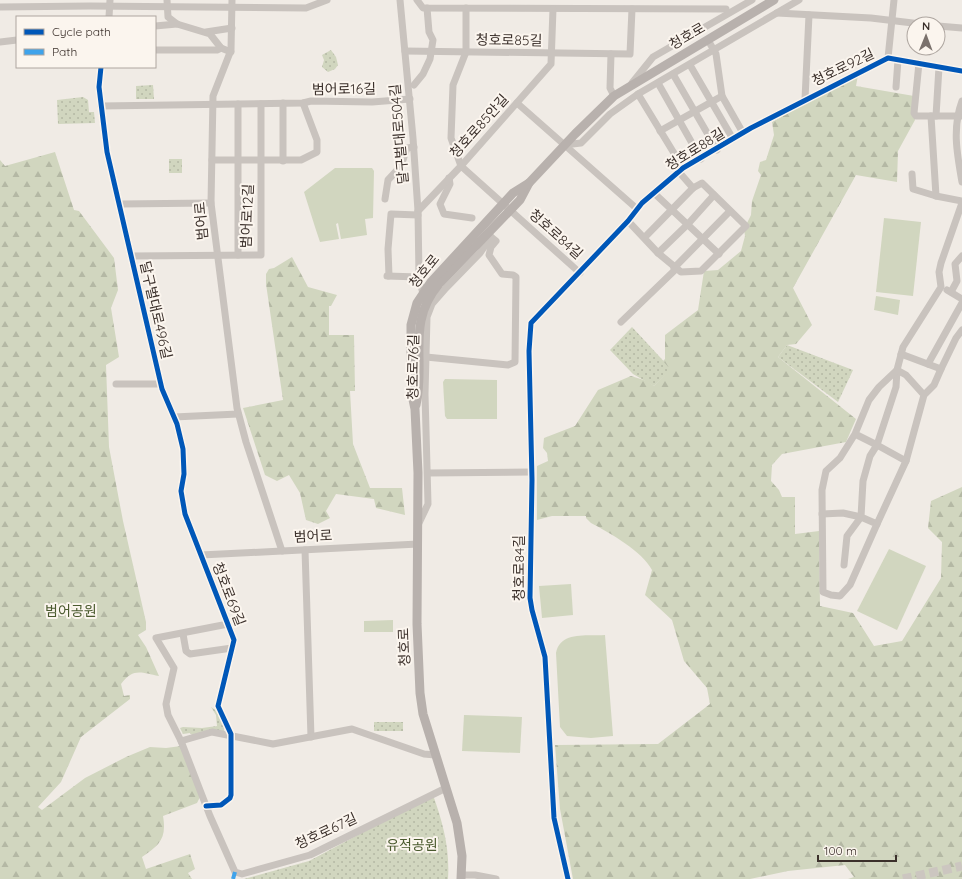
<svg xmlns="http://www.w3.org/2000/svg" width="962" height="879" font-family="Quicksand,'Noto Sans KR',sans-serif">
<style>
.green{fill:url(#green-dots)}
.forest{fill:url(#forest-firs)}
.pitch{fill:#d1d6bf}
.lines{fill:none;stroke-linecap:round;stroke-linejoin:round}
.major-tunnel{stroke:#ccc6c0;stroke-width:9;stroke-dasharray:9 4.5;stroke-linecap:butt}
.minor{stroke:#c9c3be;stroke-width:7}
.major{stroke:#b8b1ad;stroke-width:9}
.quiet{stroke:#3fa3eb;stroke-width:4;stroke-dasharray:8 4;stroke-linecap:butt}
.cycleway-casing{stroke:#fbf5ee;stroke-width:8}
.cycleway{stroke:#0057b8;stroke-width:5}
.labels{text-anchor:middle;stroke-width:4;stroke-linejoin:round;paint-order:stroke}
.street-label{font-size:14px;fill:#3b302b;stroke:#fbf5ee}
.park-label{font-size:14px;fill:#4a5a2e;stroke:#fbf5ee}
</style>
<defs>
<pattern id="green-dots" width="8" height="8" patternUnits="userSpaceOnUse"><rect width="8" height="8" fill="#d1d6bf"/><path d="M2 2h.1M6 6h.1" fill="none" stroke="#b4b8a4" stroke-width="1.8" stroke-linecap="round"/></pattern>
<pattern id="forest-firs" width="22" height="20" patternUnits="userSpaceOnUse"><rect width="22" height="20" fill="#d1d6bf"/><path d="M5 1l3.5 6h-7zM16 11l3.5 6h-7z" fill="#b4b8a4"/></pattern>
</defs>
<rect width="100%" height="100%" fill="#f0ebe5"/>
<!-- green -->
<g class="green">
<path d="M331 50 336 57 338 65 335 69 328 72 322 67 324 60 322 55Z"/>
<path d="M153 85 154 99H136V86Z"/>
<path d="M83 97 88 100 89 112H94L95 123 58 124 57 100Z"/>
<rect x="169" y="159" width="13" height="14"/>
<path d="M632 327 671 369 654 386 633 374 610 350Z"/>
<path d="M787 345 853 370 838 402 778 357Z"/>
<path d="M211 707C219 712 226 722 224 731L192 735 190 733 183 734 180 728 183 727 202 728 217 726 216 715Z"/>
<rect x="374" y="722" width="29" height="9"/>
<path d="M433 795C443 823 450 849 448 879H244L309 861Z"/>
</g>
<!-- forest -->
<g class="forest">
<path d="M858 75 856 86 914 96 913 111 915 120 898 151 897 182 856 175 793 288 812 325 796 344 787 345 778 357 856 419 846 442 782 454 772 465 771 481 779 490 782 497H795V534L819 531 820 606 853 613 874 646 902 641 941 578 942 542 928 528 931 501 962 487V879H848L854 877 845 865 788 871 750 879H573L560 809 555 745 658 744 710 704 707 688 684 661 672 620 645 595 652 570C642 551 610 533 591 523L586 518V516H552L537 520V466L548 461 547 453 543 448 544 438 575 426 598 390 631 376 647 381 654 386 670 369 663 361 665 359V335L698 310 704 271 718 270 741 251 745 236 744 229 751 215 752 201 761 175 758 171 760 162 766 160 774 135 772 122Z"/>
<path d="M55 152 74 210 79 211 114 258 118 290 111 308 119 357 106 365 109 447 123 521 146 622V630L138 635 146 647 159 676C140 672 133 668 121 684L124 696 130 695V699L81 737 61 782 38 807 42 810 85 778 126 757 150 747 166 748 181 746 200 797 197 803 163 816C167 839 159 845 142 857L146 869 190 854 195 869 188 873 192 879H0V160L5 166Z"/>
<path d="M292 257 308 287 337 295 331 306H329V335H354L355 391H350L353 444 370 488H402L405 515 376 508 374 499 336 494 326 511 330 518 318 524 306 520 300 493 289 475 277 481 265 475 243 408 283 400 266 284V274L269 269 274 268Z"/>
</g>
<!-- pitch -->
<g class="pitch">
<path d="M335 168H372L374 171 373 218 365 219 367 235 341 239 338 223 336 224 339 239 320 242 315 227 332 224 315 227 304 192Z"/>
<path d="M884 218 921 222 913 296 876 292Z"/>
<path d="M876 296 900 300 898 315 874 310Z"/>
<path d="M445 379 497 380V419H447L445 416 443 382Z"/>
<path d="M889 549 926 566 897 630 857 611Z"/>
<path d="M571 584 573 615 542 618 539 586Z"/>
<path d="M393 620V632H364V621Z"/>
<path d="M605 635 613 736 591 738 567 736 560 727 556 653C560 631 587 636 605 635Z"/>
<path d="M464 715 522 717 520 753 462 751Z"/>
</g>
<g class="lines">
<!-- major-tunnel -->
<path class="major-tunnel" d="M903 879 962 866"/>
<!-- minor -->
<g class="minor">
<path d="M167 0 168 17 177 24 210 34 221 48 231 52"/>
<path d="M232 0 231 50 213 96 211 203 237 408 246 442 282 551 418 544"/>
<path d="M400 0 413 138 418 211 419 277 423 294"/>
<path d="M417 0 423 8 726 9"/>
<path d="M0 7 90 6 306 8 327 0"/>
<path d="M466 8V52L453 85 451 138 461 166 580 273"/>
<path d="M777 13 871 18 921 24"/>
<path d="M109 17 110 0"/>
<path d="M155 26 177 24"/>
<path d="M938 26 962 28"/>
<path d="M206 32 232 28"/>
<path d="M708 40 716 54 722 96 743 133"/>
<path d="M0 42 17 40"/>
<path d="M155 50H217L221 48"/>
<path d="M405 51 630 54 632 9"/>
<path d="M611 54 610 88 614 96"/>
<path d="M888 58 894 0"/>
<path d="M919 63 914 113 916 116H962"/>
<path d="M690 65 733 139"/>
<path d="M101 67 99 87 107 152 162 389 177 424 183 449 184 474 181 491 185 514 234 640 218 706 231 734V795L230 798 221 805 206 806"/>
<path d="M673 74 717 150"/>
<path d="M632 83 653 57 752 0"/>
<path d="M658 83 701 159"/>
<path d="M414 85 423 74 430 59 433 40 429 32 427 8"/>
<path d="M896 87 898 60"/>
<path d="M638 94 683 168"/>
<path d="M805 99 809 15"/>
<path d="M962 101C952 128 957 154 962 182"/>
<path d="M517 103 636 208"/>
<path d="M101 106 303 103 311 101 372 102 410 99"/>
<path d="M931 116 936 196"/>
<path d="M936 116 939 67"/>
<path d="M660 131 722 96"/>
<path d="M564 145 581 143 610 114 638 94 799 0"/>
<path d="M212 160H301L317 152V140L303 103"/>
<path d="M283 161V103"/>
<path d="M679 172 693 188"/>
<path d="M912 174 913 189 936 196 962 201"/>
<path d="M449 178 450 184 440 204 444 214 472 218"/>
<path d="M654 193 719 254"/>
<path d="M385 199 388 180 401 166 407 148 414 147"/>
<path d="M120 204 211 203"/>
<path d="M418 211 461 166 551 64 553 9"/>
<path d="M628 221 658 253 681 272 701 271 746 226 702 183 693 188 644 238"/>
<path d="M658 253 688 224 714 195"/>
<path d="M238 255V104"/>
<path d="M131 256 261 255V104"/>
<path d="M674 268 730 211"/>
<path d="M387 276 419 277"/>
<path d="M389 276 388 249 391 214 418 215"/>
<path d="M947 290 962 299"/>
<path d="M951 292 957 281 955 264 962 256"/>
<path d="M621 322 676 269"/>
<path d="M901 354 941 369 934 385 924 395 906 461 877 445 896 387 897 370 906 375 924 395"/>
<path d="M426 357 508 365 515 362 516 277 513 275 502 274 489 255 491 247 496 241 491 237"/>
<path d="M928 364 962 303"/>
<path d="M941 369 956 338 962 330"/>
<path d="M116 384H161"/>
<path d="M174 417 238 414"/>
<path d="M855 434 877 445 870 456 863 481 861 517 877 524 850 585 840 596 831 595 823 592 822 490 826 471 840 458 855 434 869 400 879 387 897 370 903 347 941 287 939 272 941 263 962 203"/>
<path d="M428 473 531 472"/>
<path d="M822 514 843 513 861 517 847 536 844 565"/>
<path d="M419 523 428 504 425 394 427 317 432 304 446 288 480 253 491 237 488 233"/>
<path d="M877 524 906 461"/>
<path d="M305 550 311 737"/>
<path d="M201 555 282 551"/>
<path d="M228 624 156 638 174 668 166 704 168 715 181 741 210 816 235 872 242 874 310 855 446 788"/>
<path d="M183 634 186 651 190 654 232 648"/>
<path d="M181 741 212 732 273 744 352 729 424 754 435 755"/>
<path d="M462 875H475L496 879"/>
<path d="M568 879 554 818 545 657 532 610 530 598 532 480 529 351 531 323 628 221 642 203 683 168 751 128 888 58 962 71"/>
</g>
<!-- major -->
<g class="major">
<path d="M416 405C426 361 406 322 439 284L520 200 529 183 575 134 614 96 774 0"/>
<path d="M461 879 462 856 457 823 423 714 420 693 417 624 418 473 415 409 411 390V325L417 303 431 282 513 193 529 183"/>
</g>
<!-- quiet -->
<path class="quiet" d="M233 879 235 872"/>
<!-- cycleway casing -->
<g class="cycleway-casing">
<g id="cycleway">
<path d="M101 67 99 87 107 152 162 389 177 424 183 449 184 474 181 491 185 514 234 640 218 706 231 734V795L230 798 221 805 206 806"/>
<path d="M568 879 554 818 545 657 532 610 530 598 532 480 529 351 531 323 628 221 642 203 683 168 751 128 888 58 962 71"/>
</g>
</g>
<!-- cycleway -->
<use href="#cycleway" class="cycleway"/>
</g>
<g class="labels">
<!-- street labels -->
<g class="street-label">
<text transform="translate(687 36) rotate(-30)" y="5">청호로</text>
<text transform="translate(509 40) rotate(1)" y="5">청호로85길</text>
<text transform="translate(843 67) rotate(-26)" y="5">청호로92길</text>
<text transform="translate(344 89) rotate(-1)" y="5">범어로16길</text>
<text transform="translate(479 126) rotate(-48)" y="5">청호로85안길</text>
<text transform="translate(399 134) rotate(-95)" y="5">달구벌대로504길</text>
<text transform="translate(695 149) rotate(-32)" y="5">청호로88길</text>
<text transform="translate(247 216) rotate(-88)" y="5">범어로12길</text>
<text transform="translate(201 221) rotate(-95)" y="5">범어로</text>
<text transform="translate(556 234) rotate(42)" y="5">청호로84길</text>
<text transform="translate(424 271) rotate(-51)" y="5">청호로</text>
<text transform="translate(156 310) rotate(77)" y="5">달구벌대로496길</text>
<text transform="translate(413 367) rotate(-89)" y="5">청호로76길</text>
<text transform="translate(313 536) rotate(-3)" y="5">범어로</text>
<text transform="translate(519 568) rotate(-90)" y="5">청호로84길</text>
<text transform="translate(229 594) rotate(69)" y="5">청호로69길</text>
<text transform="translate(404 647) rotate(-92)" y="5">청호로</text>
<text transform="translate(326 831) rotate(-25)" y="5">청호로67길</text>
</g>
<!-- park labels -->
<g class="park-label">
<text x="71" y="616">범어공원</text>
<text x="412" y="850">유적공원</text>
</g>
</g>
<!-- legend -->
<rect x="16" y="16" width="140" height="52" fill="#fbf5ee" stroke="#aea6a0"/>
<rect x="24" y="29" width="20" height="6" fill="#0057b8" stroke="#aea6a0"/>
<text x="52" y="36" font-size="12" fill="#3b302b">Cycle path</text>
<rect x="24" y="49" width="20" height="6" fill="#3fa3eb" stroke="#aea6a0"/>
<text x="52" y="56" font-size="12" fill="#3b302b">Path</text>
<!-- north arrow -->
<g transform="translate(926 36) rotate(1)"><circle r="19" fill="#fbf5ee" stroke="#aea6a0"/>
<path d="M0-3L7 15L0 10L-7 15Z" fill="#7a716c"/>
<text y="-6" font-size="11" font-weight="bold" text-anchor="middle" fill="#3b302b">N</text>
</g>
<!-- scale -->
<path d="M818 855v6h78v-6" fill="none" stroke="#3b302b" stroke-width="2"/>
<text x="824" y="855" font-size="12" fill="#3b302b" stroke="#fbf5ee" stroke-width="3" paint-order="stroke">100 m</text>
</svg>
